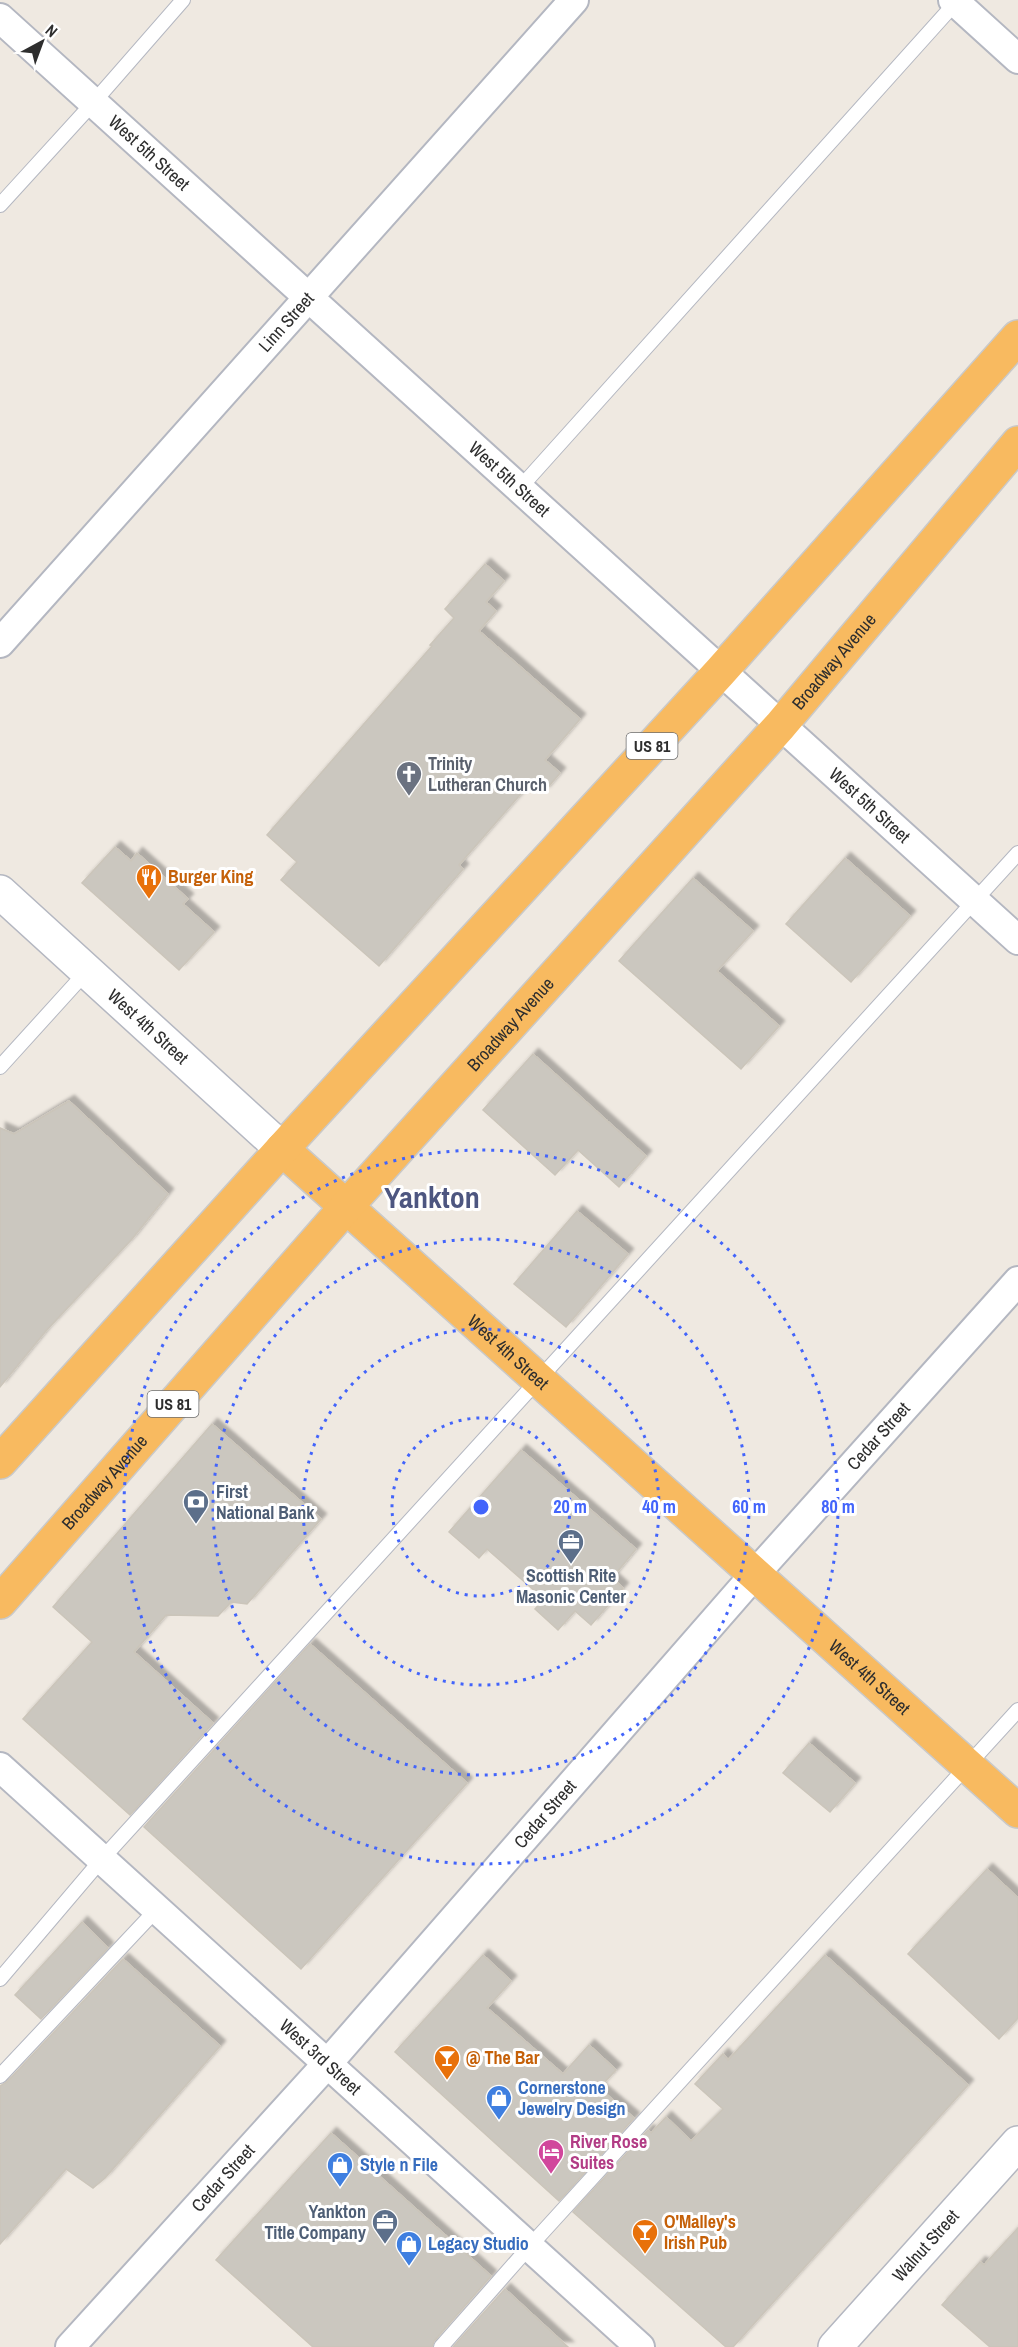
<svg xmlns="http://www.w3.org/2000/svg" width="1018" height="2347" font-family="'Archivo Narrow',sans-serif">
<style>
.building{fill:#cbc7bf;stroke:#cbc5ba;stroke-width:1.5;filter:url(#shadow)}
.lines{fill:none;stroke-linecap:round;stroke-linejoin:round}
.service-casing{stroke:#b4b7c1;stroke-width:16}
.minor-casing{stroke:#b4b7c1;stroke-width:32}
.tertiary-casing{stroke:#b4b7c1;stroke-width:36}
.secondary-casing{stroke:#b4b7c1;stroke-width:36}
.trunk-casing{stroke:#c9c9c9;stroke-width:36}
.service{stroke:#fff;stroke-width:14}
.minor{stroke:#fff;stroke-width:28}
.tertiary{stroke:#fff;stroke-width:33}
.secondary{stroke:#fff;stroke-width:33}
.trunk{stroke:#f8ba60;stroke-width:33}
.ring{fill:none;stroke:#4264fb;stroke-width:3;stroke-dasharray:3 6}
.labels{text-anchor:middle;stroke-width:6;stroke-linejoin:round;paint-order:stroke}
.shield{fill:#fff;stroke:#6d6d6d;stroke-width:1.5}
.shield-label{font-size:16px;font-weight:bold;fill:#2e2e2e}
.street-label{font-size:18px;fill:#2e2e2e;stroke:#fff}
.worship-label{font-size:18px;font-weight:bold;fill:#5b616d;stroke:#fff;text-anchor:start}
.food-label{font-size:18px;font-weight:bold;fill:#c56008;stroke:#fff;text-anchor:start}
.service-label{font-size:18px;font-weight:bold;fill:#4e5e75;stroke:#fff;text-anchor:start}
.shop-label{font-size:18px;font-weight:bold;fill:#366cbe;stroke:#fff;text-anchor:start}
.hotel-label{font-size:18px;font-weight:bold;fill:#b23c85;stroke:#fff;text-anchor:start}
.town-label{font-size:30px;font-weight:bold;fill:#4d5680;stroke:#fff}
.centre{fill:#4264fb;stroke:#fff;stroke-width:3}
.ring-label{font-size:18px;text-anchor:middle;font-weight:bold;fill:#4264fb;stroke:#fff;stroke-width:6;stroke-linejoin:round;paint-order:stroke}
</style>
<defs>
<filter id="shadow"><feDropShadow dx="5.5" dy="-5.5" stdDeviation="1.5" flood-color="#0004"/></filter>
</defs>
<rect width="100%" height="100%" fill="#efe9e1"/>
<!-- building -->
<g class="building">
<path d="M485 564 504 581 486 602 496 611 479 631 580 719 545 760 560 773 544 792 532 781 459 865 463 869 379 966 281 880 297 862 267 835 432 646 430 645 454 618 445 609Z"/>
<path d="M115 847 131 861 137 853 188 899 183 904 214 932 179 970 82 883Z"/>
<path d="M845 858 910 916 851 982 786 924Z"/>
<path d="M693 878 753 931 717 971 779 1026 741 1069 619 961Z"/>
<path d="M533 1054 646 1156 619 1187 578 1150 555 1175 483 1110Z"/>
<path d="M69 1101 168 1194 132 1239 45 1332 0 1387V1128L14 1134Z"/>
<path d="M577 1211 628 1254 566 1327 514 1284Z"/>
<path d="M212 1424 321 1519 247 1604 231 1602 218 1616 166 1615 134 1652 213 1723 130 1815 23 1719 92 1642 53 1607Z"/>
<path d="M521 1450 636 1549 612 1578 623 1588 591 1625 575 1611 558 1630 535 1609 544 1599 487 1549 479 1558 449 1532Z"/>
<path d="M310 1644 467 1783 301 1969 144 1827Z"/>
<path d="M809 1743 855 1783 830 1812 783 1773Z"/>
<path d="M987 1869 1018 1898V2018L999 2039 908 1954Z"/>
<path d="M82 1922 108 1948 41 2019 15 1995Z"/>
<path d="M483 1955 511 1981 487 2008 563 2074 589 2045 616 2070 599 2088 634 2118 559 2201 395 2052Z"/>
<path d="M825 1955 968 2085 733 2347H726L573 2212 648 2130 651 2133 666 2117 691 2141 723 2109 695 2084 723 2054 728 2060Z"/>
<path d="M123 1959 220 2046 105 2178 93 2188 66 2169 0 2244V2086L7 2082Z"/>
<path d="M331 2133 491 2276 434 2341 432 2347H313L216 2260Z"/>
<path d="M1018 2228V2347H990L942 2305 980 2262 984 2265Z"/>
<path d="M505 2289 531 2313 568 2347H453Z"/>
</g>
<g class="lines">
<!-- service casing -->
<g class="service-casing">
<g id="service">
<path d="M0 205 93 103 183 0"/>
<path d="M519 489 958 0"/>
<path d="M0 1067 87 971"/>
<path d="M0 1979 102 1859 1018 853"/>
<path d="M0 2076 157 1909"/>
<path d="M441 2347 530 2246 1018 1710"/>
</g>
</g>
<!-- minor casing -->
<g class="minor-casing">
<g id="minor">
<path d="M953 0 1018 59"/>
<path id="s1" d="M0 18 1018 940"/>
<path id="s2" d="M0 643 574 0"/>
<path id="s3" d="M0 1767 640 2347"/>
<path id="s4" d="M70 2347 327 2064 755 1574 1018 1281"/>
</g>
</g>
<!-- tertiary casing -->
<g class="tertiary-casing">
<g id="tertiary">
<path id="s5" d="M835 2347 1018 2143"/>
</g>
</g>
<!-- secondary casing -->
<g class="secondary-casing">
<g id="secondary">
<path id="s6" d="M0 892 282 1149"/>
</g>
</g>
<!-- trunk casing -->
<g class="trunk-casing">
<g id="trunk">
<path id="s7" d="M282 1149 1018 1811"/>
<path d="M0 1462 282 1149 720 672 1018 337"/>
<path id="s8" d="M0 1602 346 1207 780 726 1018 443"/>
</g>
</g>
<!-- service -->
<use href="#service" class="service"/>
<!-- minor -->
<use href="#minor" class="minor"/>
<!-- tertiary -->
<use href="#tertiary" class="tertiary"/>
<!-- secondary -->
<use href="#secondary" class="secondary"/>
<!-- trunk -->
<use href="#trunk" class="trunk"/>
</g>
<!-- distance rings -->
<g class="ring">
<circle cx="481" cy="1507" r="89"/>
<circle cx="481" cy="1507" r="178"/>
<circle cx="481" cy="1507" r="268"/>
<circle cx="481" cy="1507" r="357"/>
</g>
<!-- icons -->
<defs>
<g id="church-pin" transform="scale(1.35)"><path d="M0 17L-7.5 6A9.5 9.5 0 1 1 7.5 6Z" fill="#6b7280" stroke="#fff"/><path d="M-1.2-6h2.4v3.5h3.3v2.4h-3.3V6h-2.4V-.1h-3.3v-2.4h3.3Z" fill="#fff"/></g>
<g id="restaurant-pin" transform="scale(1.35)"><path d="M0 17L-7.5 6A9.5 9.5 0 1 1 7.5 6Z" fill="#e8710a" stroke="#fff"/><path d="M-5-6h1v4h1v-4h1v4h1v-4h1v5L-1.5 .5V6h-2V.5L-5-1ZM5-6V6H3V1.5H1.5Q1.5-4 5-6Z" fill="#fff"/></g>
<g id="bank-pin" transform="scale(1.35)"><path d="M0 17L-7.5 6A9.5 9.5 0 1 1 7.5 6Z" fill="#5c6f8a" stroke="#fff"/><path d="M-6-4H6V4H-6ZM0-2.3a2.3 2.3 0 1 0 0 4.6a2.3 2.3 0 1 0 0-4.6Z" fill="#fff"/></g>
<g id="office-pin" transform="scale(1.35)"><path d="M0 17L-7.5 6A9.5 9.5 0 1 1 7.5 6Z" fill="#5c6f8a" stroke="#fff"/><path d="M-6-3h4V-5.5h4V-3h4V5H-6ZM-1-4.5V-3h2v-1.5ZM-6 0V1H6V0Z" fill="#fff"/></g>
<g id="bar-pin" transform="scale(1.35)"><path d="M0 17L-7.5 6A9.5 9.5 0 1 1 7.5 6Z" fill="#e8710a" stroke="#fff"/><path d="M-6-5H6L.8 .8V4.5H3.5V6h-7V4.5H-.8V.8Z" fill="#fff"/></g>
<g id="shop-pin" transform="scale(1.35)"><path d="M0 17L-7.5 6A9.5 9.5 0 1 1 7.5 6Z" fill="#3f7fe0" stroke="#fff"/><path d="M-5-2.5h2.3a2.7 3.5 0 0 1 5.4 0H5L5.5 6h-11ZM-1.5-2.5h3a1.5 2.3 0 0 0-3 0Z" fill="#fff"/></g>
<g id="hotel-pin" transform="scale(1.35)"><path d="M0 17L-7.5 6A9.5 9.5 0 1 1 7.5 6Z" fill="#d1479c" stroke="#fff"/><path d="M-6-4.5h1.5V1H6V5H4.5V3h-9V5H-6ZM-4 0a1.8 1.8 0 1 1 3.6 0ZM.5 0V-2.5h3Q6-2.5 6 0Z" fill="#fff"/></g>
</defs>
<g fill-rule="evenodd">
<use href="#church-pin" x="409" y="774"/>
<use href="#restaurant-pin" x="149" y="877"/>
<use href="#bank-pin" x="196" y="1502"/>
<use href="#office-pin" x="571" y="1542"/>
<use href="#bar-pin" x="447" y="2058"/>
<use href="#shop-pin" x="499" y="2098"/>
<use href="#hotel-pin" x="551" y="2152"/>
<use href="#shop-pin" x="340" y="2165"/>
<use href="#office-pin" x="385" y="2222"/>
<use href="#bar-pin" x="645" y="2232"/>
<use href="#shop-pin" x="409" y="2244"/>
</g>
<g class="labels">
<!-- shield labels -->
<g class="shield">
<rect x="626.5" y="733" width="51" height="26" rx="4.5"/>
<rect x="147.5" y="1391" width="51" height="26" rx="4.5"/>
</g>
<g class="shield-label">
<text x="652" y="752">US 81</text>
<text x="173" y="1410">US 81</text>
</g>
<!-- street labels -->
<g class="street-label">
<text dy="6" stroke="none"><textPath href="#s1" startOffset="201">West 5th Street</textPath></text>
<text dy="6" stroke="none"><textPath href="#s2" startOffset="430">Linn Street</textPath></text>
<text dy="6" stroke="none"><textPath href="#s1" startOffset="687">West 5th Street</textPath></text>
<text dy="6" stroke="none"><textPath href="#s8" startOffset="1257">Broadway Avenue</textPath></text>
<text dy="6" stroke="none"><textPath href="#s1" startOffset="1173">West 5th Street</textPath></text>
<text dy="6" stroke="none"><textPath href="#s8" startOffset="771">Broadway Avenue</textPath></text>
<text dy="6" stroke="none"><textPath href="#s6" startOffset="200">West 4th Street</textPath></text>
<text dy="6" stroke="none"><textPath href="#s7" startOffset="304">West 4th Street</textPath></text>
<text dy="6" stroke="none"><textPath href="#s4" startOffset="1218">Cedar Street</textPath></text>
<text dy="6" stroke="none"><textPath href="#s8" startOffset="159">Broadway Avenue</textPath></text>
<text dy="6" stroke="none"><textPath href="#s7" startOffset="790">West 4th Street</textPath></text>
<text dy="6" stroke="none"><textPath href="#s4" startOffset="714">Cedar Street</textPath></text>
<text dy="6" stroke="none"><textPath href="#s3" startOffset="432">West 3rd Street</textPath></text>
<text dy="6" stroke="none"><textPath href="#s4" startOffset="228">Cedar Street</textPath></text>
<text dy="6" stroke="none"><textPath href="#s5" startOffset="136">Walnut Street</textPath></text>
</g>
<!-- worship labels -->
<g class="worship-label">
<text x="428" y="770">Trinity<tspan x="428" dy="21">Lutheran Church</tspan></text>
</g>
<!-- food labels -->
<g class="food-label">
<text x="168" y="883">Burger King</text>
<text x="466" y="2064">@ The Bar</text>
<text x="664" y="2228">O'Malley's<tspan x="664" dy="21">Irish Pub</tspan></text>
</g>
<!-- service labels -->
<g class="service-label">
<text x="216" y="1498">First<tspan x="216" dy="21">National Bank</tspan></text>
<text x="571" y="1582" text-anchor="middle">Scottish Rite<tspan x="571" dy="21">Masonic Center</tspan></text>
<text x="366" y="2218" text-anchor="end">Yankton<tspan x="366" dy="21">Title Company</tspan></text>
</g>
<!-- shop labels -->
<g class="shop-label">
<text x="518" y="2094">Cornerstone<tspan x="518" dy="21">Jewelry Design</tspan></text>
<text x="360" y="2171">Style n File</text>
<text x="428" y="2250">Legacy Studio</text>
</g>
<!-- hotel labels -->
<g class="hotel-label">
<text x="570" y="2148">River Rose<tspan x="570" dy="21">Suites</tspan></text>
</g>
<!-- town labels -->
<g class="town-label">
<text x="432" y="1208">Yankton</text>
</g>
</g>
<circle cx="481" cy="1507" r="9" class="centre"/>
<g class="ring-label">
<text x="570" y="1513">20 m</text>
<text x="659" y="1513">40 m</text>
<text x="749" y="1513">60 m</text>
<text x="838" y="1513">80 m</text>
</g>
<!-- north arrow -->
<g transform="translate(42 42) rotate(41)" stroke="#ffffff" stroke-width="4.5" paint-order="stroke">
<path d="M0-4.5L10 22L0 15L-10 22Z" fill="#2e2e2e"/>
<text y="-9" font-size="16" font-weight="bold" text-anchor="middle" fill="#2e2e2e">N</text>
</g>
</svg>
